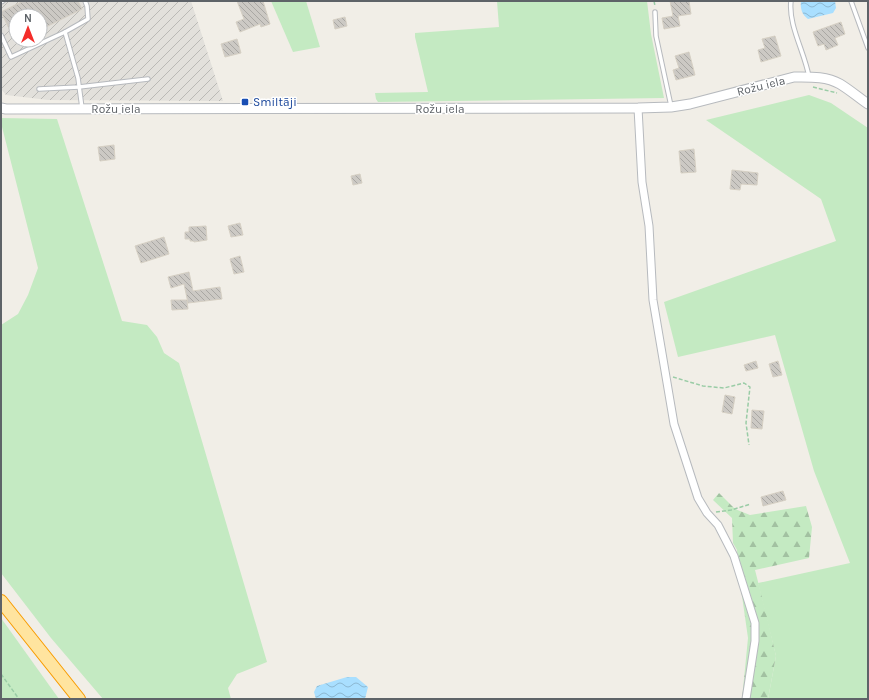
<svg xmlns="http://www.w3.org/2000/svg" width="869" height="700" font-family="Karla,sans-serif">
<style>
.industrial{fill:url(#industrial-furrows);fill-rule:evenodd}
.green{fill:#c4eac2}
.forest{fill:url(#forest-firs)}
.water{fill:url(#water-waves)}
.building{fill:url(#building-back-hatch);stroke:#d6d0c4}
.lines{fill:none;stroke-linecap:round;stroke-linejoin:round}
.service-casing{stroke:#b7babe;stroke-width:5.5}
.minor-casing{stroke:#b7babe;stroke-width:9}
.tertiary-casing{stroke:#b7babe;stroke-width:11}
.trunk-casing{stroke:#f89c00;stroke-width:14}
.path{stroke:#9acca6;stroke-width:1.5;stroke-dasharray:4 2;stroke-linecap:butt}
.service{stroke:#fff;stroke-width:3.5}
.minor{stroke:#fff;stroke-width:7}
.tertiary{stroke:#fff;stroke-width:9}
.trunk{stroke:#ffe49f;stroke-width:12}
.transit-dot{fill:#1a4fb4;stroke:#fff;stroke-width:1.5}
.labels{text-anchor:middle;stroke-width:3;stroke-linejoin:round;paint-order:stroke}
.street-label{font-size:12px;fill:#5e6368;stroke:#fff}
.transit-label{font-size:12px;fill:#164399;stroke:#fff;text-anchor:start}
</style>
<defs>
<pattern id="industrial-furrows" width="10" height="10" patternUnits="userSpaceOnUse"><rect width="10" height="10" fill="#e2e0db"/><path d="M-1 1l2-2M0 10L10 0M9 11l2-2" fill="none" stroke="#bab9b5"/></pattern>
<pattern id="forest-firs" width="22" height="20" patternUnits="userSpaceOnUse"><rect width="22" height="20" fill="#c4eac2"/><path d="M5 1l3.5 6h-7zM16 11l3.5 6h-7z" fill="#a2c1a1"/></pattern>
<pattern id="water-waves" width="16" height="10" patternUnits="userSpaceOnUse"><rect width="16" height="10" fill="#a9dfff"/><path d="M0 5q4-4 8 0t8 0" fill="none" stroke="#8db8d2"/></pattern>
<pattern id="building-back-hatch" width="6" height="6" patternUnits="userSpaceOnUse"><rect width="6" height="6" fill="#ccc9c4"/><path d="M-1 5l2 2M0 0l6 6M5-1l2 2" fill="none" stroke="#a9a7a3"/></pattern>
</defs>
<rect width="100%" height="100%" fill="#f1eee7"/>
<!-- industrial -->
<path class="industrial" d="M1 1H191L223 101 48 100 6 95 1 89ZM16 16H40V40H16Z"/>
<!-- green -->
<g class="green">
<path d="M271 1H306L320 47 293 52Z"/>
<path d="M497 1H647L651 34 664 98 378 102 376 99 375 93 428 92 415 37V33L499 27Z"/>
<path d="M809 95 831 103 868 128V699H768L776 656 758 583 850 563 814 471 775 335 678 357 664 302 836 241 821 199 706 120Z"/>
<path d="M1 118 57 119 122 321 147 325 157 337 164 353 179 363 267 662 237 674 228 688 231 699H103L51 638 1 573V325L18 314 28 295 38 268 1 123Z"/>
<path d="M1 618 59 699H1Z"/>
</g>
<!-- forest -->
<path class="forest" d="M719 493 735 509 750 515 806 506 812 527 809 558 755 570 767 617 776 656 768 699H742L748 638 739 575 737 550 733 543 732 518 713 500Z"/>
<!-- water -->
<g class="water">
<path d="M801 1H835L836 8 833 13 808 19C802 15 800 8 801 1Z"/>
<path d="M347 677H356L368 687 365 699H316L314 692 317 686Z"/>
</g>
<!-- building -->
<g class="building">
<path d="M23 1H78L82 9 40 30V16H16V43L1 12Z"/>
<path d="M237 1H263L270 24 261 27 260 24 240 32 236 22 244 19Z"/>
<path d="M670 1H689L691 14 678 16 680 26 664 29 662 18 673 16Z"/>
<path d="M345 17 347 26 335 29 333 20Z"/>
<path d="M841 22 845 34 835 38 838 45 826 50 824 44 818 46 813 32Z"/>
<path d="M775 36 781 56 761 62 758 50 765 48 762 39Z"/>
<path d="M237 39 241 53 225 57 221 44Z"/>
<path d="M689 52 695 75 676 80 673 70 679 68 675 56Z"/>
<path d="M114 145 115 159 100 161 98 147Z"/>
<path d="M694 149 696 172 681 173 679 151Z"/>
<path d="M732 170 758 173 757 185 741 184 740 190 730 189Z"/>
<path d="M360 174 362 183 353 185 351 176Z"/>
<path d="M240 223 243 235 231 237 228 226Z"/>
<path d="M206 226 207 240 194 242 193 241H190V239H185V232H189V227Z"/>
<path d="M164 237 169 254 141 263 135 246Z"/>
<path d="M240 256 244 272 234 274 230 259Z"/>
<path d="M189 272 193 291 220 287 222 299 188 303 184 284 171 288 168 277Z"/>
<path d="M171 300H187L188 309 172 310Z"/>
<path d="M756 361 758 368 746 371 744 365Z"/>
<path d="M778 361 782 375 773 377 769 364Z"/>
<path d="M725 395 735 397 732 414 722 412Z"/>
<path d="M752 410 764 411 762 429 751 428Z"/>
<path d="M783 491 786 500 763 506 761 497Z"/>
</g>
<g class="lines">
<!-- service casing -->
<g class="service-casing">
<g id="service">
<path d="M791 1C788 25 805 53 809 77"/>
<path d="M851 1 868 48"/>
<path d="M1 2 3 1"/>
<path d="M655 12 656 36 671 106"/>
<path d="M65 32 78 78 82 108"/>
<path d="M1 35 11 57 65 32 88 19 87 6 85 1"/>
<path d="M39 89 79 87 148 79"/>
</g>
</g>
<!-- minor casing -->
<g class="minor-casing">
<path id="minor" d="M638 108 642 182 649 226 653 300 674 424 698 498 707 513 718 525 734 556 755 623V641L746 699"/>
</g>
<!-- tertiary casing -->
<g class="tertiary-casing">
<path id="tertiary" d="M1 108 6 109 638 108 671 107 690 104 794 77C809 77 826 76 840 84 850 90 859 98 868 104"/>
</g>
<!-- trunk casing -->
<g class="trunk-casing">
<path id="trunk" d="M1 601 79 699"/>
</g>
<!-- path -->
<g class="path">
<path d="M654 1 655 6"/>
<path d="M813 87 837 93"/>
<path d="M673 377 703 386 724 388 744 383 750 387 746 423 749 445"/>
<path d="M716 512 731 510 751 504"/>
<path d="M1 674 19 699"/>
</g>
<!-- service -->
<use href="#service" class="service"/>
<!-- minor -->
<use href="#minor" class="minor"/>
<!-- tertiary -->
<use href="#tertiary" class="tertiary"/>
<!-- trunk -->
<use href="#trunk" class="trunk"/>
</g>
<!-- markers -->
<rect class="transit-dot" x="241" y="98" width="8" height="8" rx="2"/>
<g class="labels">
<!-- street labels -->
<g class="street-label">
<text transform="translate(761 86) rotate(-14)" y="4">Rožu iela</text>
<text x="116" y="113">Rožu iela</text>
<text x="440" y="113">Rožu iela</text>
</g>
<!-- transit labels -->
<g class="transit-label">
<text x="253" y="106">Smiltāji</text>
</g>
</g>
<!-- border -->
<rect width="869" height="700" fill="none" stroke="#5e6368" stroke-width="4"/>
<!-- north arrow -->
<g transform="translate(28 28)"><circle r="19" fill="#ffffff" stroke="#bfc1c3"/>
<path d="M0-3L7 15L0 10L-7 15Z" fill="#f42d2a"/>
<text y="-6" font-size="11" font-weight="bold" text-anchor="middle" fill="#5e6368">N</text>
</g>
</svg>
